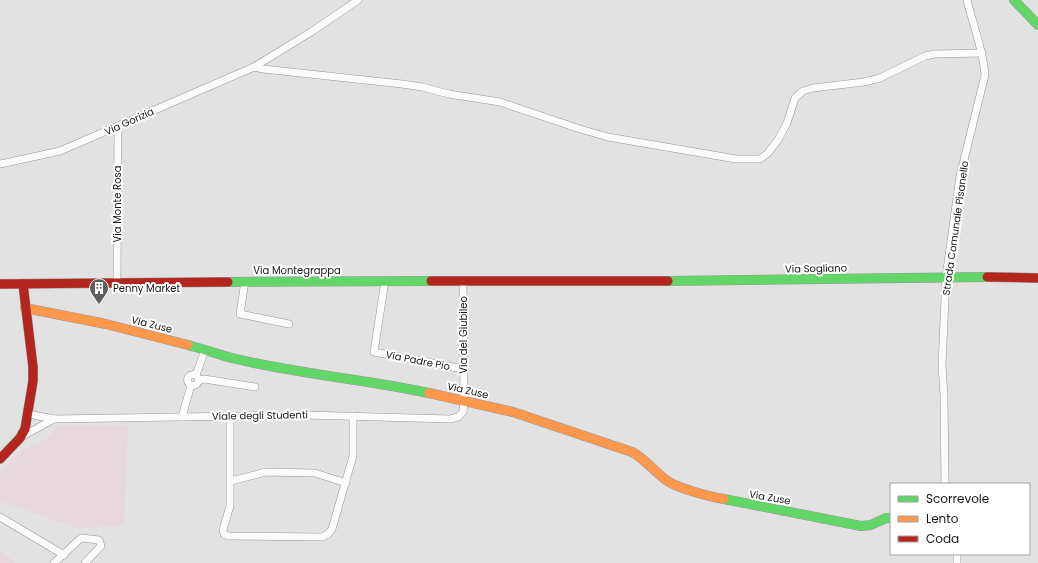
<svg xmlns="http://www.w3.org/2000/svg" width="1038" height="563" font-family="Poppins,sans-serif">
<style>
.education{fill:#e6d8dd}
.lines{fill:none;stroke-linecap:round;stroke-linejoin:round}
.street-casing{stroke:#979798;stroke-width:8}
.fast-casing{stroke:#979798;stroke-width:10}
.slow-casing{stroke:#979798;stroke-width:10}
.jam-casing{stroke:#979798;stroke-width:10}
.street{stroke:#fbfbfb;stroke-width:7}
.fast{stroke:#63d668;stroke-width:9}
.slow{stroke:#ff974d;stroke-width:9}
.jam{stroke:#b3261e;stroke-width:9}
.labels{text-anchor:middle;stroke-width:4;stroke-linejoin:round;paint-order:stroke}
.street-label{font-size:10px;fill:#171718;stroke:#fff}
.poi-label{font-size:10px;fill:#171718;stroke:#fff;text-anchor:start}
</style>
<rect width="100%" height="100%" fill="#e2e2e3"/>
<!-- education -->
<g class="education">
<path d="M58 426H128L124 526 76 528 0 501V478L3 470 23 449 30 448 33 444 38 445 41 441 46 440Z"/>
<path d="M0 549 15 563H0Z"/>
</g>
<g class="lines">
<!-- street casing -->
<g class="street-casing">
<g id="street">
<path d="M254 67 263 69 402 84 422 87 449 94 500 102 580 129 608 137 736 159H760L767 154 778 140 787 123 795 98 803 91 813 88 864 82 880 78 925 56 935 54 982 53"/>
<path d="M0 164 60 151 254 67 311 32 358 0"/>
<path d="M245 281 240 314 289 324"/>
<path d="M385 281 374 352 463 369"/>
<path d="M117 283 118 126"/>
<circle cx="193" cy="380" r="5.5"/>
<path d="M196 375 205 350"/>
<path d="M199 380 204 379 255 387"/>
<path d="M28 414 54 419 305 415 450 419 458 417 463 412 464 401 463 281"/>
<path d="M230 416V506L223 530 224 534 228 536 322 537 328 534 332 529 353 456V416"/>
<path d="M182 417 191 385"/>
<path d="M21 437 54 419"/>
<path d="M231 481 266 472 315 473 346 483"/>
<path d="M945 484 944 396 942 365 946 277 960 176 985 75C983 49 973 25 967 0"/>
<path d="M0 517 64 555"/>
<path d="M54 563 81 538 99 540 101 546 85 563"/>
<path d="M957 563V554"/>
</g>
</g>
<!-- fast casing -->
<g class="fast-casing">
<g id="fast">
<path d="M1014 0 1038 25"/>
<path d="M668 281 987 277"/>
<path d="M228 282 431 281"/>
<path d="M188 345C203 349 217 354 232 358 297 374 364 379 429 393"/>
<path d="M724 499 861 526 871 525 886 518H891"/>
</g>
</g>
<!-- slow casing -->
<g class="slow-casing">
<g id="slow">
<path d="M25 308 106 324 188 345"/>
<path d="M429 393 513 412 632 452C645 459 654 471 666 480 677 488 710 497 724 499"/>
</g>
</g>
<!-- jam casing -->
<g class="jam-casing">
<g id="jam">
<path d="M987 277 1038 278"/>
<path d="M431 281H668"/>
<path d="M0 284 228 282"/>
<path d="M0 459 20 438 25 429 33 381V367L23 284"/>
</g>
</g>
<!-- street -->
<use href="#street" class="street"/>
<!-- fast -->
<use href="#fast" class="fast"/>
<!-- slow -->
<use href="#slow" class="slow"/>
<!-- jam -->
<use href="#jam" class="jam"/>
</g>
<!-- icons -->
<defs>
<g id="building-pin" transform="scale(1)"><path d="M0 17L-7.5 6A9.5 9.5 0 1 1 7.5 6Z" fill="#5e5e5f" stroke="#fff"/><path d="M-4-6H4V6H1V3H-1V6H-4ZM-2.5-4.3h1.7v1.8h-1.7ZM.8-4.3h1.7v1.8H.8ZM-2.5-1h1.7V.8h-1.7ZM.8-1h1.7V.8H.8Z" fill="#fff"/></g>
</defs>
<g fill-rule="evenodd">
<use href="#building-pin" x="99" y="288"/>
</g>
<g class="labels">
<!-- street labels -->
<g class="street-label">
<text transform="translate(129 121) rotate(-24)" y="4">Via Gorizia</text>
<text transform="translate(117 204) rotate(-90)" y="4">Via Monte Rosa</text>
<text transform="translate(955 228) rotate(-82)" y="4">Strada Comunale Pisanello</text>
<text transform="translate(816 268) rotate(-1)" y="4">Via Sogliano</text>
<text x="297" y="274">Via Montegrappa</text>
<text transform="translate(152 324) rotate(14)" y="4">Via Zuse</text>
<text transform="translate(463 335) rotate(-90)" y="4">Via del Giubileo</text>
<text transform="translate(418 360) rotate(11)" y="4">Via Padre Pio</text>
<text transform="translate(468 390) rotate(13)" y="4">Via Zuse</text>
<text transform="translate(260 415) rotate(-1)" y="4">Viale degli Studenti</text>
<text transform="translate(770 497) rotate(10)" y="4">Via Zuse</text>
</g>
<!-- poi labels -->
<g class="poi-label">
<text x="113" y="292">Penny Market</text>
</g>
</g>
<!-- legend -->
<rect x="890" y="483" width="140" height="72" fill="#ffffff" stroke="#a2a2a3"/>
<rect x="898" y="496" width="20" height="6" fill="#63d668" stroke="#a2a2a3"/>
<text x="926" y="503" font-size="12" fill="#171718">Scorrevole</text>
<rect x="898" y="516" width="20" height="6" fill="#ff974d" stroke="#a2a2a3"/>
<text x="926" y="523" font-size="12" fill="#171718">Lento</text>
<rect x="898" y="536" width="20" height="6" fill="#b3261e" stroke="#a2a2a3"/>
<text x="926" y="543" font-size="12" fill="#171718">Coda</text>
</svg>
